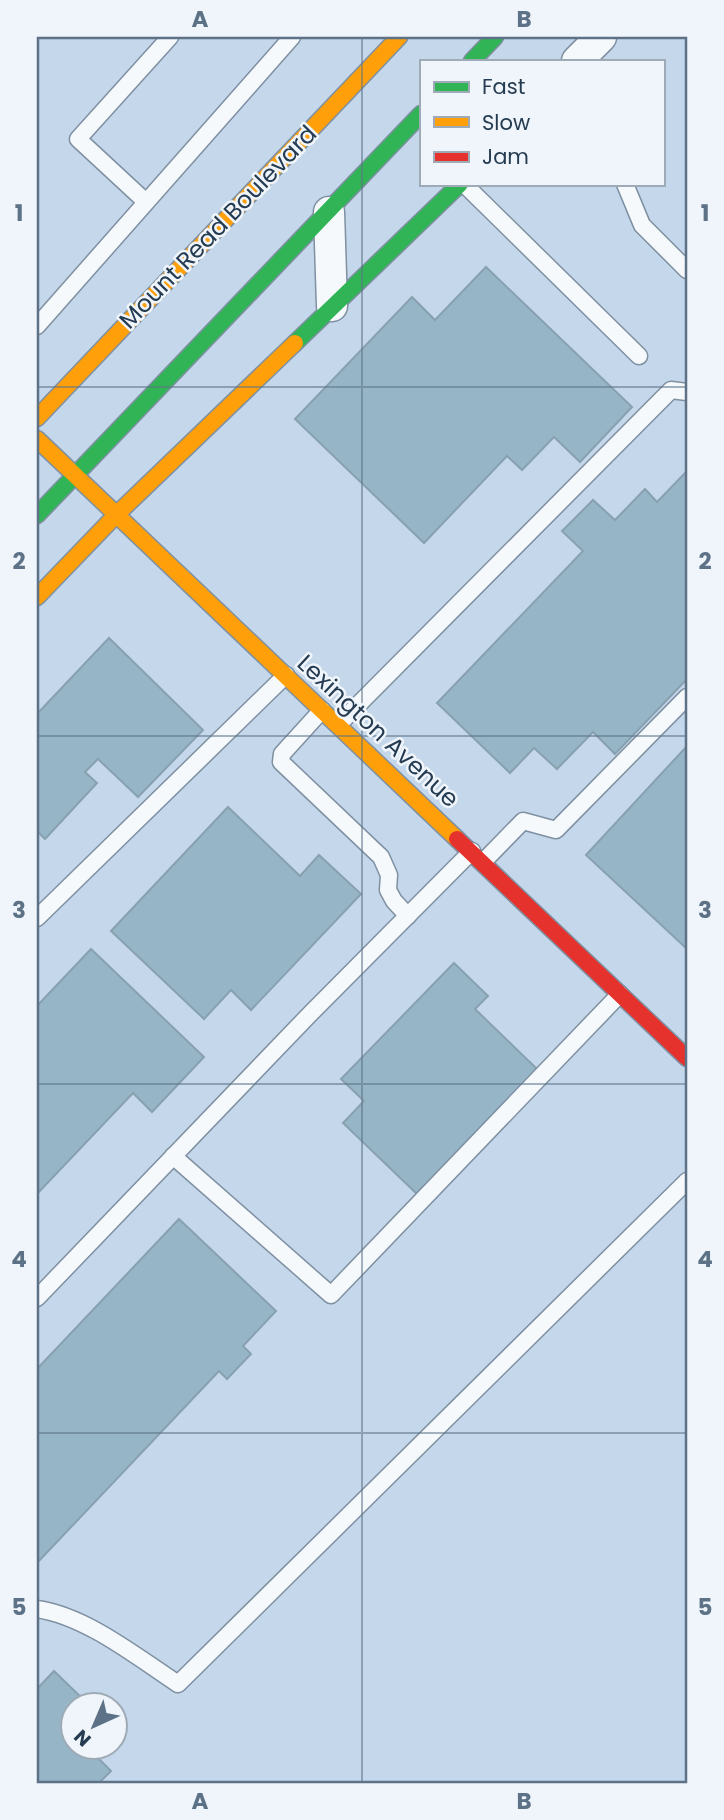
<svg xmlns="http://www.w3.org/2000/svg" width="724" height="1820" font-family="Poppins,sans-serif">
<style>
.building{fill:#96b5c7;stroke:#88a1b0;stroke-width:2}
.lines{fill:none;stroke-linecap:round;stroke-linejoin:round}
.lane-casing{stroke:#7e90a2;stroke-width:19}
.street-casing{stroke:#7e90a2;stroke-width:33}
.fast-casing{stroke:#7e90a2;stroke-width:19}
.slow-casing{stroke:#7e90a2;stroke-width:19}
.jam-casing{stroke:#7e90a2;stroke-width:19}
.lane{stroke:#f6f9fc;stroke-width:16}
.street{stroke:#f6f9fc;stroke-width:30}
.fast{stroke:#30b455;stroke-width:16}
.slow{stroke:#ff9f0a;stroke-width:16}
.jam{stroke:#e5322d;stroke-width:16}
.grid{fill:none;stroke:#5d7287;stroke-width:2;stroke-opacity:0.55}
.labels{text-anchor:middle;stroke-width:5;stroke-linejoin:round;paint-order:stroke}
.street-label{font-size:24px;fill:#253b51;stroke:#eff5fa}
.neatline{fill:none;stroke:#5d7287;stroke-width:2.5}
.grid-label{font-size:23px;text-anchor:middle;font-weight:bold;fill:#5d7287}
</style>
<rect width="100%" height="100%" fill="#c5d7ea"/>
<!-- building -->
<g class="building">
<path d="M486 267 632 407 580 462 554 437 522 470 507 456 424 543 295 419 412 297 435 320Z"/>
<path d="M687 471V679L615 754 593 732 557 769 534 748 510 773 437 703 583 551 562 531 593 500 615 520 645 489 657 502Z"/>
<path d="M109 638 203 730 138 797 98 759 85 772 97 783 45 839 37 831V714Z"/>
<path d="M687 746V949L586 855Z"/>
<path d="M228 807 300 876 319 855 361 894 251 1010 231 990 204 1019 111 931Z"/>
<path d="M91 949 204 1057 152 1112 133 1093 37 1194V1006Z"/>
<path d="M454 963 488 996 475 1009 538 1070 417 1194 343 1123 364 1101 341 1079Z"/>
<path d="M179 1219 276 1311 243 1346 251 1354 227 1379 219 1371 37 1563V1369Z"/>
<path d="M54 1671 88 1704H74V1746H97L92 1752 111 1771 99 1783H37V1689Z"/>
</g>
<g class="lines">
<!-- lane casing -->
<g class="lane-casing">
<g id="lane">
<path d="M464 184 639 356"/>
<path d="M625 184 642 225 687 270"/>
<path d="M146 202 78 139 170 37"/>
<path d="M37 326 292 37"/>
<path d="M322 710 282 754 281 762 381 857 389 875 388 890 394 901 408 916"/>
<path d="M338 725 671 390 687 392"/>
<path d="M483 862 523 821 556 830 687 697"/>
<path d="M37 918 286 675"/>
<path d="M173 1156 331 1295 620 994"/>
<path d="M37 1298 311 1013 472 851"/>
<path d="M37 1609C86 1616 137 1657 178 1684L687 1181"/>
</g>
</g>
<!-- street casing -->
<g class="street-casing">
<g id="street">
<path d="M577 61 601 37"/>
<path d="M329 212 332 306"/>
</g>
</g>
<!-- fast casing -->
<g class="fast-casing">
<g id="fast">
<path d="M472 61 495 37"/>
<path d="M295 343 460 184"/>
<path d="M37 515 421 114"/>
</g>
</g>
<!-- slow casing -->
<g class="slow-casing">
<g id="slow">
<path d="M37 418 399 37"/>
<path d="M37 439 457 839"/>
<path d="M37 597 116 515 295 343"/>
</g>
</g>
<!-- jam casing -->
<g class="jam-casing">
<path id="jam" d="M457 839 687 1058"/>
</g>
<!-- lane -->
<use href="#lane" class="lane"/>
<!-- street -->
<use href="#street" class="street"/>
<!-- fast -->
<use href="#fast" class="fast"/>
<!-- slow -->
<use href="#slow" class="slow"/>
<!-- jam -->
<use href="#jam" class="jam"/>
</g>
<!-- grid -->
<path class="grid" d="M362 37V1783M37 387H687M37 736H687M37 1084H687M37 1433H687"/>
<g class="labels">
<!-- street labels -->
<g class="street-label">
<text transform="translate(218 227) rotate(-46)" y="8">Mount Read Boulevard</text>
<text transform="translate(378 731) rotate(43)" y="8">Lexington Avenue</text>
</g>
</g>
<!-- border -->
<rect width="724" height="1820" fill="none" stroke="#eff5fa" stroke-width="77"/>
<!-- legend -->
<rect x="420" y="60" width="245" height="126" fill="#eff5fa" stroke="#9eabb6" stroke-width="2"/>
<rect x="434" y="82" width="35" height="10" fill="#30b455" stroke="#9eabb6" stroke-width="2"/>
<text x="482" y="94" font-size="21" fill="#253b51">Fast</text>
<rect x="434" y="117" width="35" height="10" fill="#ff9f0a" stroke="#9eabb6" stroke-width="2"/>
<text x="482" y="130" font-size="21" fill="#253b51">Slow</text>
<rect x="434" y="152" width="35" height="10" fill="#e5322d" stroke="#9eabb6" stroke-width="2"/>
<text x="482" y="164" font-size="21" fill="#253b51">Jam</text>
<!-- north arrow -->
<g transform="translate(94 1726) rotate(224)"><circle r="33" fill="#eff5fa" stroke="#9eabb6" stroke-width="2"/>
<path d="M0-5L12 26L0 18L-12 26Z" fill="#5d7287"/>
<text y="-10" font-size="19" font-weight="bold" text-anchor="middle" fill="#253b51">N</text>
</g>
<rect x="38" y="38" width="648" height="1744" class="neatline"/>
<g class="grid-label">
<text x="200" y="27">A</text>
<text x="524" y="27">B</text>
<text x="19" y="221">1</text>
<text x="705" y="221">1</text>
<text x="19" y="569">2</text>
<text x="705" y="569">2</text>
<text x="19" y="918">3</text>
<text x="705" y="918">3</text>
<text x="19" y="1267">4</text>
<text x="705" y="1267">4</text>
<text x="19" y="1615">5</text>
<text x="705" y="1615">5</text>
<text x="200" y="1809">A</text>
<text x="524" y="1809">B</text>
</g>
</svg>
